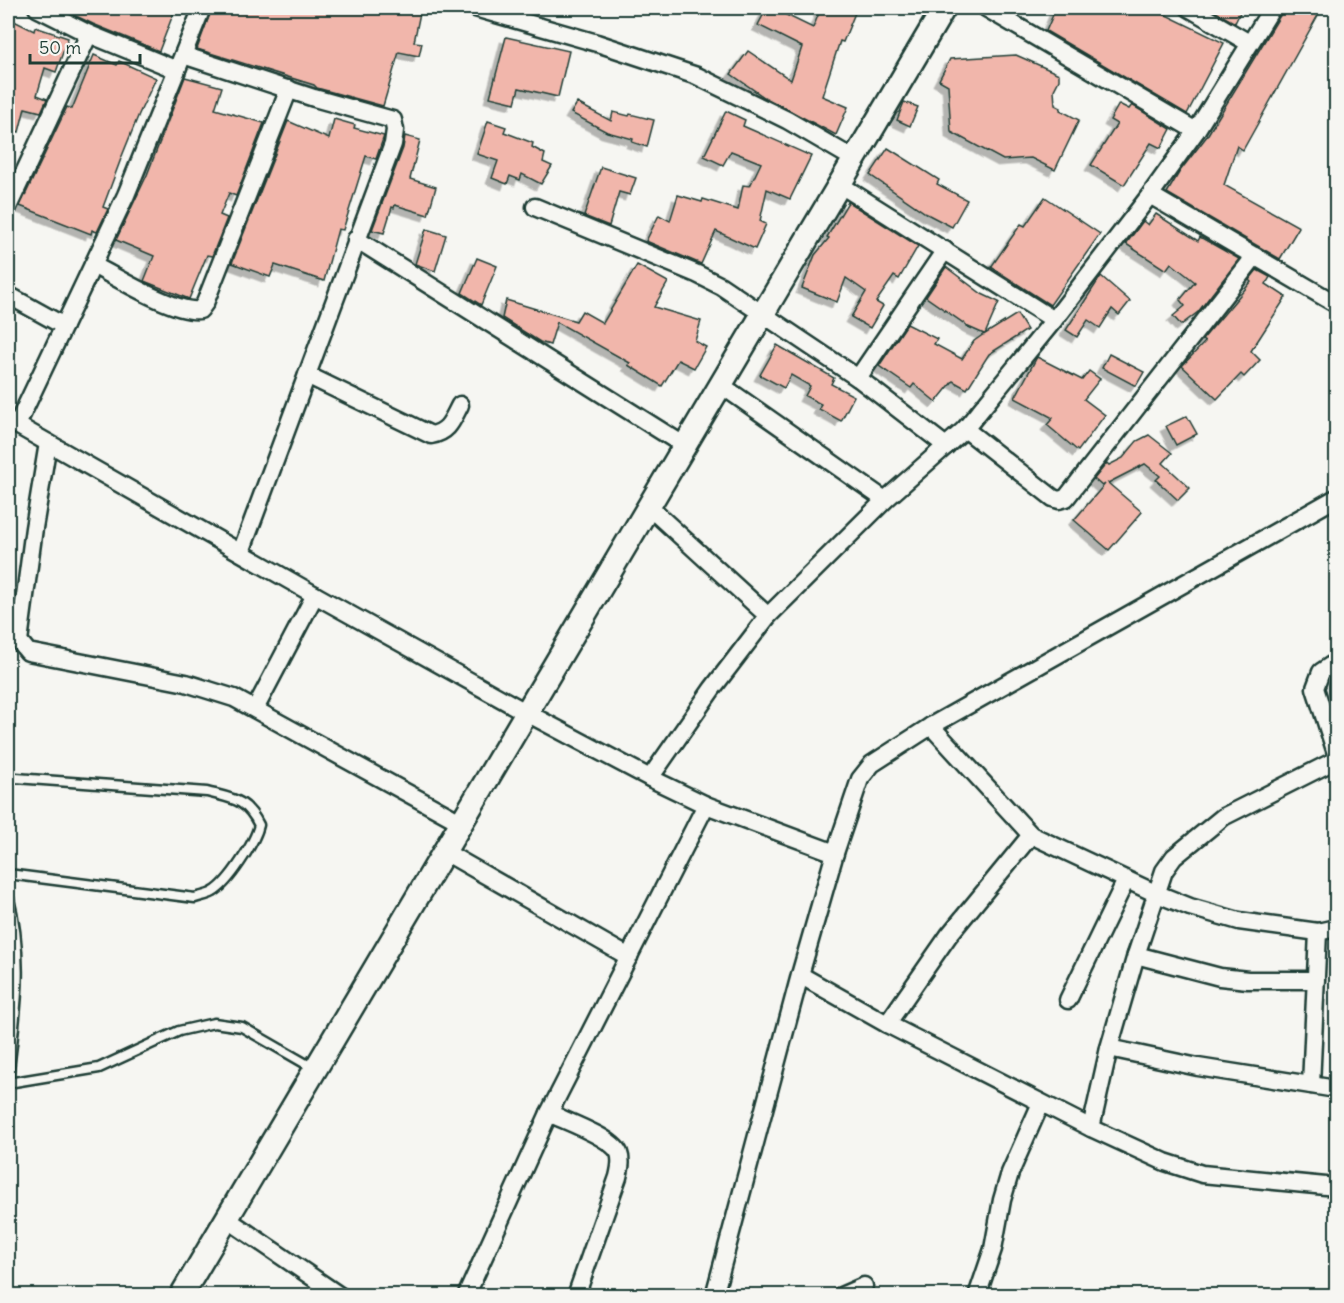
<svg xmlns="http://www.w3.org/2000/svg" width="1344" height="1303" font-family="Delius,sans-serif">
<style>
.building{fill:#f1b6ab;stroke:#1f3d34;stroke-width:1.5;filter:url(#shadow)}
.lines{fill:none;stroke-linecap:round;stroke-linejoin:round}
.lane-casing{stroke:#1f3d34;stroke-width:13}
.street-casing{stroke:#1f3d34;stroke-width:21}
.secondary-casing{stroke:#1f3d34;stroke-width:27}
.lane{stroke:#f6f6f2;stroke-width:8}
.street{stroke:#f6f6f2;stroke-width:16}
.secondary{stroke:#f6f6f2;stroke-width:22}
</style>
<defs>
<filter id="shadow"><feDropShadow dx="-5.5" dy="5.5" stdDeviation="0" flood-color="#0004"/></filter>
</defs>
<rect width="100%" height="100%" fill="#f6f6f2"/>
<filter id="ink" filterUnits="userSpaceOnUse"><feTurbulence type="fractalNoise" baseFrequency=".0167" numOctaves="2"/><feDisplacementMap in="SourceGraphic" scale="12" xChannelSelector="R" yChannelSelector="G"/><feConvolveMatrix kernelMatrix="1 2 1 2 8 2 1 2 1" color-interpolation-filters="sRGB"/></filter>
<g filter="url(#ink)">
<!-- building -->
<g class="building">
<path d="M59 8H162L174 12 159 51 93 24Z"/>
<path d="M212 8H421L414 42 422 43 419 56 399 52 383 106 317 88 314 85 197 49Z"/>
<path d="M767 8H772L813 28 821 8H857L843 42 840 41 822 96 848 107 836 135 764 97 731 74 748 51 791 80 802 47 758 25Z"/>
<path d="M1056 8H1152L1224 43 1187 114 1046 31Z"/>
<path d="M1209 8H1242L1235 23Z"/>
<path d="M1282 8H1322L1243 150 1237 146 1224 185 1299 227 1280 259 1167 193 1180 171 1207 136 1281 14Z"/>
<path d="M8 18 34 31 35 27 68 38 56 72 45 68 37 95 47 99 41 112 25 108 19 132 8 129Z"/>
<path d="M506 37 569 51 558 97 519 88 515 103 490 97Z"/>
<path d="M94 55 117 65 119 61 156 78 139 114 122 156 103 207 108 209 97 232 92 230 91 234 20 206 67 107 72 109Z"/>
<path d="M1016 55 1059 74V80L1054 90 1055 105 1061 108 1060 110 1079 120 1055 170 1031 158 1003 160 951 132 948 85 939 80 950 59Z"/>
<path d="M185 77 222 87 215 109 264 123 236 196 229 193 220 215 227 218 212 256 207 255 189 299 144 281 154 256 116 240 147 175Z"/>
<path d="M904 102 918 107 910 126 897 120Z"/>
<path d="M577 103 611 121 613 112 629 116 630 114 654 120 647 147 632 142 633 139 607 132 571 113Z"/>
<path d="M1119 104 1129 109 1132 105 1171 129 1161 148 1151 143 1124 185 1091 165 1117 124 1110 120Z"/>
<path d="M726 111 745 120 743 126 811 156 790 199 767 189 760 221 766 224 755 249 716 231 701 264 646 241 659 215 670 221 678 195 702 202 703 199 738 210 743 185 750 186 761 163 731 151 723 165 704 156Z"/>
<path d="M334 119 355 125 354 128 384 136 376 159 366 156 343 230 338 229 324 281 275 265 270 277 232 263 288 121 329 139Z"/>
<path d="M488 121 506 127 504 132 533 143 532 147 545 154 543 162 552 166 541 184 522 174 520 180 510 176 507 184 492 178 498 161 477 154Z"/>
<path d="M405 136 420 140 410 179 436 187 428 215 395 205 394 208 392 207 384 233 372 230 403 148Z"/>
<path d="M888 148 939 180 937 184 967 200 952 227 927 214 870 175Z"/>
<path d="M601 167 636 178 630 195 619 192 609 226 584 216Z"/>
<path d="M1045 197 1100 234 1050 305 991 267 1021 224 1025 226Z"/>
<path d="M848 202 918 246 899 279 894 276 876 302 883 306 870 328 851 317 866 292 846 278 837 302 802 288 815 255 829 238 827 237Z"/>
<path d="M1156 214 1198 241 1200 237 1239 259 1198 312 1181 325 1173 316 1185 306 1180 300 1195 282 1171 263 1166 270 1126 244 1143 221 1148 225Z"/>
<path d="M426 229 446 235 435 271 415 264Z"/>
<path d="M477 258 497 266 481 305 462 293Z"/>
<path d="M637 265 668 282 654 307 701 321 695 341 706 347 694 368 678 360 662 386 628 365 630 363 557 322 550 345 540 342 502 318 506 300 576 321 582 311 603 323Z"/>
<path d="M946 267 982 294 999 302 985 334 1017 314 1027 330 989 354 967 389 953 381 936 402 914 384 911 388 879 366 907 324 937 339 934 344 962 359 974 341 984 334 966 326V325L926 297Z"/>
<path d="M1257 270 1270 277 1266 284 1286 297 1251 351 1260 360 1244 377 1241 374 1217 399 1182 366 1205 342 1202 340 1251 282 1249 280Z"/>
<path d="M1101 276 1130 301 1119 315 1112 309 1100 328 1088 320 1077 337 1066 330Z"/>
<path d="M777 345 834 378 831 384 854 396 841 421 819 409 821 404 805 396 810 386 791 375 784 388 760 375Z"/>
<path d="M1109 354 1144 372 1136 386 1102 368Z"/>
<path d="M1037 357 1082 380 1089 371 1100 379 1084 399 1105 415 1078 451 1047 425 1053 418 1015 398Z"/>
<path d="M1187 416 1197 434 1176 445 1166 426Z"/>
<path d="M1149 435 1172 453 1163 463 1190 488 1178 500 1156 480 1160 476 1145 464 1108 483 1142 512 1109 550 1074 520 1105 484 1102 486 1094 479 1107 463 1109 465 1123 458 1137 441Z"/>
</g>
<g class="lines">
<!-- lane casing -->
<g class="lane-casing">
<g id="lane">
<path d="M8 781 16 778 207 792C234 799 246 799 259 825 255 842 229 883 213 892 208 895 201 896 195 898L8 874"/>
<path d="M8 894C25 960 16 1011 8 1077"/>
<path d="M8 1083 99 1068 179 1031 214 1023 242 1027 315 1069"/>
</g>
</g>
<!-- street casing -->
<g class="street-casing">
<g id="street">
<path d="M37 8 89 34 177 70"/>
<path d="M475 8 597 43 697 76 787 120 854 159"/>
<path d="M986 8 1196 131"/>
<path d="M1189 8 1249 43"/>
<path d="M183 55 314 98 393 120 395 130 393 144 241 552"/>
<path d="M839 184 1054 320"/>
<path d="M1150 195 1336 304"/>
<path d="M8 207 89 34"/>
<path d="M535 207 697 274 721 286 858 378 946 446"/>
<path d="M356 239 685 446"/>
<path d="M93 265C116 277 176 314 200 310L205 303 289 89"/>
<path d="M8 295 64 326"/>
<path d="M307 375 431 435C449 432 452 420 460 405"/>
<path d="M858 378 945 250"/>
<path d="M721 385 885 500"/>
<path d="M8 420 315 595 527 713 650 778 706 805 835 853"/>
<path d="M17 425 126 195 202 8"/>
<path d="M965 429 1053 498 1059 500 1066 498 1255 256"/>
<path d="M48 443 34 528 19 641 28 652 186 683 234 698 462 823"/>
<path d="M649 507 768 616"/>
<path d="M1336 662 1321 672 1315 688 1336 753"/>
<path d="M255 709 315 595"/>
<path d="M931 726 1031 835 1155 893 1190 907 1239 921 1318 932 1336 928"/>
<path d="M650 778 712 689 768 616 885 500 965 429 1054 320 1150 195 1196 131 1272 8"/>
<path d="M445 852 629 957"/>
<path d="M1136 955 1220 977 1248 980H1316"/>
<path d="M800 975 887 1024 1091 1128 1165 1162 1202 1174 1336 1187"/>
<path d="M1068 1000 1126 880"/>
<path d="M887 1024 949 935 1031 835"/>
<path d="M1109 1048 1198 1067 1336 1089"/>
<path d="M1311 1085 1318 932"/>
<path d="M549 1113C565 1121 612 1137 619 1153 622 1161 620 1169 618 1177L576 1296"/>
<path d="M1091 1128 1109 1048 1136 955 1164 871 1174 857 1223 817 1336 760"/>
<path d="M227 1219 340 1296"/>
<path d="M466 1296 549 1113 706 805"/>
<path d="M714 1296 800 975 835 853 860 779 872 764 931 726 1336 498"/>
<path d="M841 1296 864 1286"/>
<path d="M977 1296 993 1249 1002 1200 1010 1173 1041 1103"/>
</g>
</g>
<!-- secondary casing -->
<g class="secondary-casing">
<path id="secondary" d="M181 1296 944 8"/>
</g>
<!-- lane -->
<use href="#lane" class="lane"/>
<!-- street -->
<use href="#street" class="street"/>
<!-- secondary -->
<use href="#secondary" class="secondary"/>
</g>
</g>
<!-- margin -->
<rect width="1344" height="1303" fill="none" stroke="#f6f6f2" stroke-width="30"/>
<rect x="15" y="15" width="1314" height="1273" fill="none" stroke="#1f3d34" stroke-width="2" filter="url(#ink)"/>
<!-- scale -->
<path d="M30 54v9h110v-9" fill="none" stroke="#1f3d34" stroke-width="3"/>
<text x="39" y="54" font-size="18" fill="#1f3d34" stroke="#f6f6f2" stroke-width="4.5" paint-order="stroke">50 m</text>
</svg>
